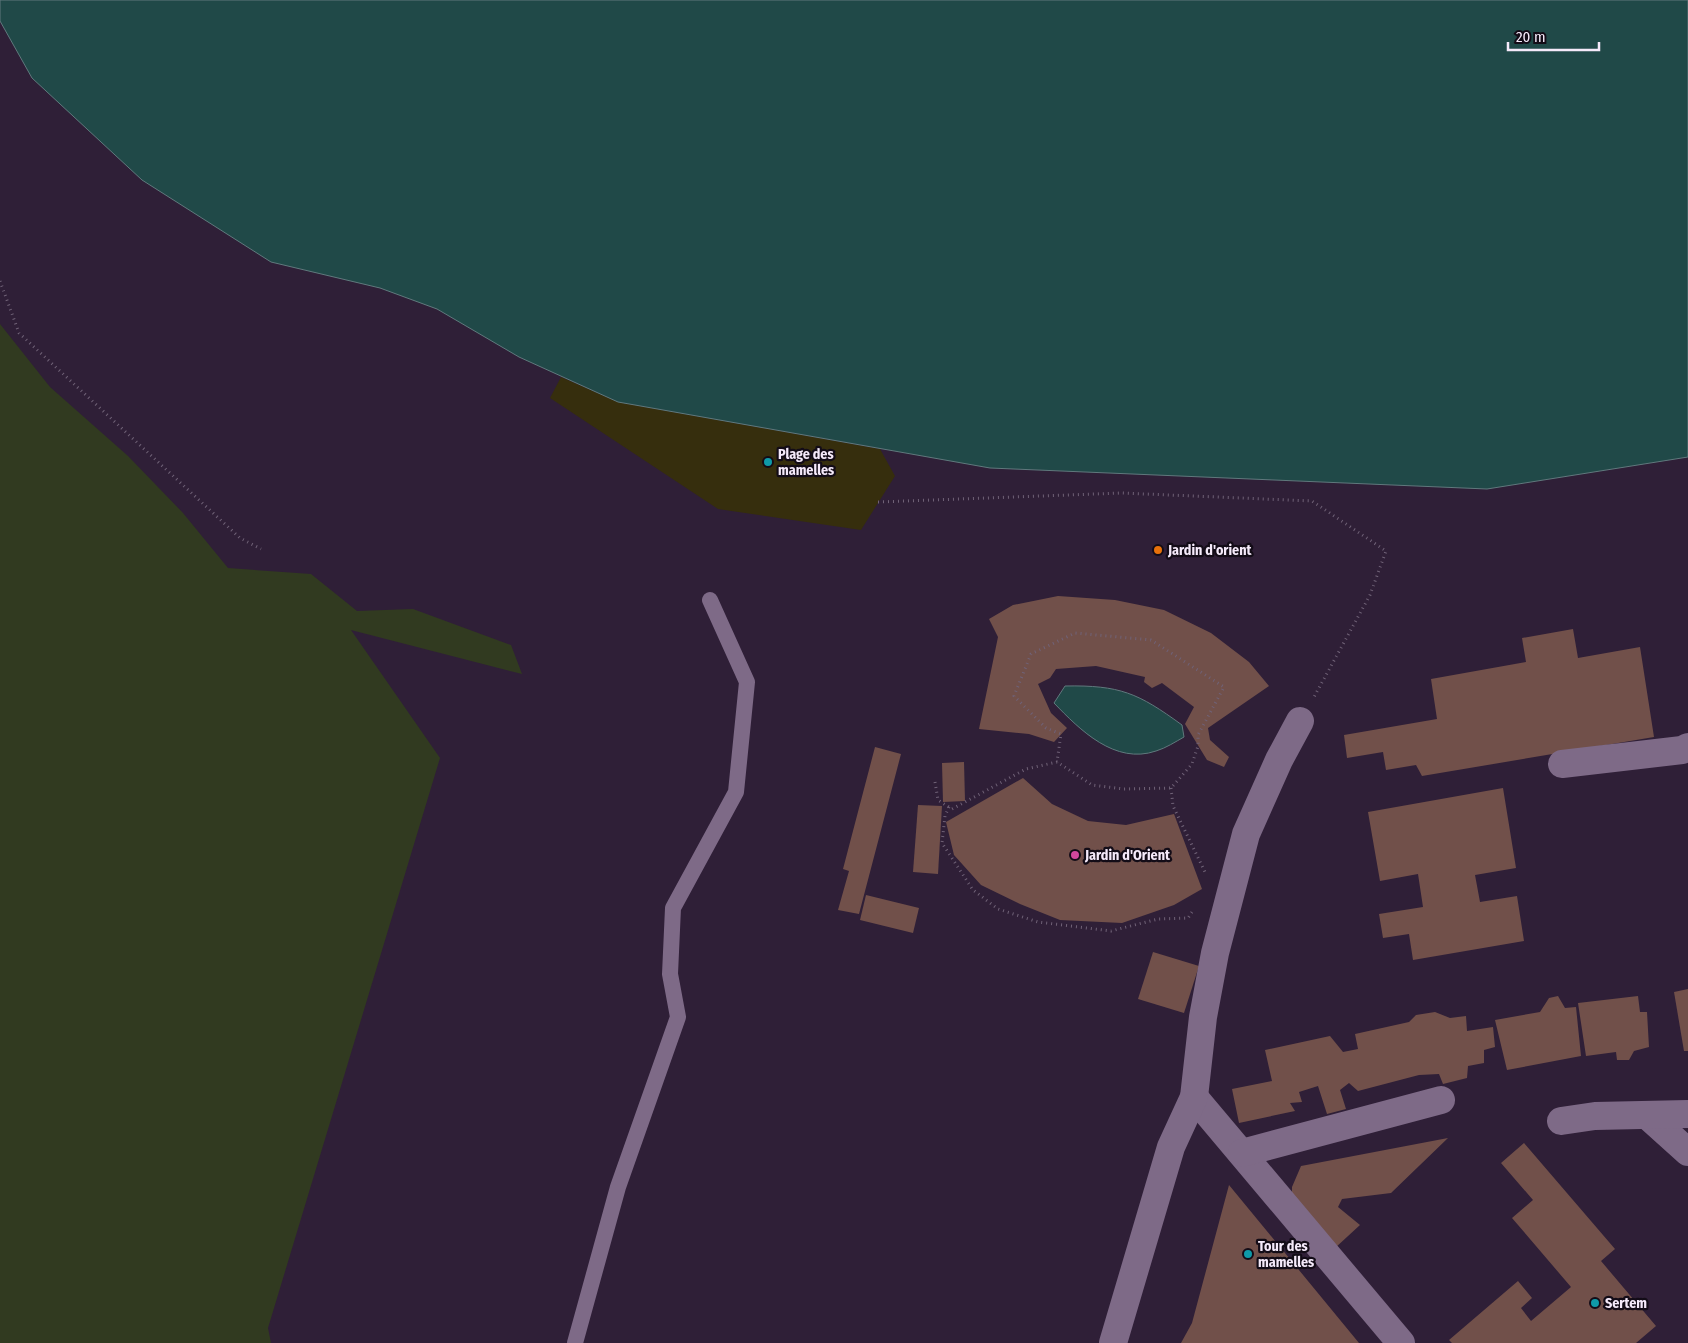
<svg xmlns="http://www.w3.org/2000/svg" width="1688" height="1343" font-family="'Fira Sans Condensed',sans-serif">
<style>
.green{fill:#313a20}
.sand{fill:#362e0d}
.water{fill:#204948;stroke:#60797d}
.building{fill:#71504a}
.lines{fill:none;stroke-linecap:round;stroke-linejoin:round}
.path{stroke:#706277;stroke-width:3;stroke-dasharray:1 4;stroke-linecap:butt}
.lane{stroke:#7e6a87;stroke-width:16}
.street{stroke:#7e6a87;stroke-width:28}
.culture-dot{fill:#0f9aa8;stroke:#130c17;stroke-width:2}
.food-dot{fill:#e8710a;stroke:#130c17;stroke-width:2}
.hotel-dot{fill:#d1479c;stroke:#130c17;stroke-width:2}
.labels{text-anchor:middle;stroke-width:4.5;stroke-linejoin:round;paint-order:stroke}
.poi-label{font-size:14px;font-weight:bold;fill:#f5eafa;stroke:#130c17;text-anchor:start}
</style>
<rect width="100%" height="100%" fill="#2f1f37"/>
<!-- green -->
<path class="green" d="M0 324 50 387 128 456 183 513 228 568 311 574 357 611 413 609 511 645 522 674 351 630 440 758 268 1328 271 1343H0Z"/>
<!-- sand -->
<path class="sand" d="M561 377 618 402 880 449 895 476 861 530 718 509 550 398Z"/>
<!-- water -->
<g class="water">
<path d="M0 0H1688V457L1487 489 990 468 618 402 519 357 437 309 380 288 271 262 142 180 32 78 0 21Z"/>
<path d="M1065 686C1120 685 1138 693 1182 725L1184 737C1175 742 1166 748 1156 751 1115 765 1080 730 1054 703Z"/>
</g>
<!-- building -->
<g class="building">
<path d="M1058 596 1115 600 1164 610 1211 633 1249 662 1269 686 1208 728 1210 740 1229 757 1224 767 1207 760 1185 724 1194 707 1162 683 1152 688 1144 682 1145 677 1096 666 1056 669 1050 678 1038 684 1051 713 1067 728 1054 742 1029 734 979 729 998 637 989 619 1013 605Z"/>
<path d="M1573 629 1578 658 1640 647 1654 737 1422 776 1416 765 1386 770 1383 752 1347 758 1344 735 1437 719 1431 679 1526 662 1522 638Z"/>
<path d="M875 747 901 754 859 914 838 910 849 871 843 869Z"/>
<path d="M964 762 965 801 943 802 942 763Z"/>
<path d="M1023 778 1052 804 1088 821 1126 825 1174 814 1202 889 1174 905 1122 923 1060 920 1020 904 981 885 954 855 946 822Z"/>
<path d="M1503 788 1516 868 1475 875 1480 902 1517 896 1524 941 1413 960 1409 934 1383 938 1379 914 1423 907 1418 874 1380 881 1368 812Z"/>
<path d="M918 805 942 806 938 874 913 872Z"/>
<path d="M866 895 919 908 913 933 860 920Z"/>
<path d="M1153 952 1199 966 1184 1013 1138 999Z"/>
<path d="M1688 989V1051H1684L1674 992Z"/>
<path d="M1558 996 1565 1008 1576 1007 1581 1056 1507 1070 1495 1020 1540 1012 1549 998Z"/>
<path d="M1638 996 1640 1012H1647L1649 1047 1634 1051 1629 1060H1617L1616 1052 1586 1056 1578 1003Z"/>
<path d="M1435 1012 1450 1018 1466 1016 1467 1031 1493 1027 1495 1047 1484 1050V1063L1468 1066 1467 1078 1443 1084 1439 1074 1419 1075 1358 1091 1349 1083 1340 1090 1346 1109 1327 1114 1318 1086 1299 1092 1302 1102 1290 1103 1295 1111 1239 1123 1232 1089 1272 1081 1265 1050 1330 1036 1343 1052 1358 1049 1355 1034 1409 1022 1416 1015Z"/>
<path d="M1448 1138 1391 1193 1342 1199 1338 1207 1360 1225 1335 1248 1292 1200V1187L1301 1166Z"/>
<path d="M1524 1143 1615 1249 1601 1261 1656 1326 1636 1343H1452L1449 1340 1518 1281 1532 1298 1521 1308 1531 1321 1571 1287 1512 1218 1533 1200 1501 1163Z"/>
<path d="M1229 1185 1359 1343H1181L1192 1323Z"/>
</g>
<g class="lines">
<!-- path -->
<g class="path">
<path d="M0 281 19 333 240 538 261 549"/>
<path d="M878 502 1122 493 1312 501 1386 551 1370 595 1314 697"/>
<path d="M935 782 938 800 952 809 1026 769 1057 762 1092 785 1124 789 1171 788 1192 764 1198 746V735L1224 687 1151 640 1075 633 1031 654 1014 696 1046 728 1061 734 1057 762"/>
<path d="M1171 788 1173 806 1205 872"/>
<path d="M949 807 945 816 942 843 973 890 998 909 1038 922 1111 931 1158 919 1188 918 1194 909"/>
</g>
<!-- lane -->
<path class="lane" d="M575 1343 618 1187 678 1017 670 974 673 908 736 792 747 682 710 600"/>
<!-- street -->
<g class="street">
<path d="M1562 764 1682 750 1688 747"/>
<path d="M1194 1097 1401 1343"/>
<path d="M1648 1116 1688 1152"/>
<path d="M1561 1121 1595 1116 1688 1114"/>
<path d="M1242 1153 1441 1100"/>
<path d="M1113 1343 1171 1147 1194 1097 1203 1017 1215 953 1246 834 1279 760 1300 721"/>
</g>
</g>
<!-- markers -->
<g class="culture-dot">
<circle cx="768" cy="462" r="5"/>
<circle cx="1248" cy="1254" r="5"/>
<circle cx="1595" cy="1303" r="5"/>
</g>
<circle class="food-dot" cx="1158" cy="550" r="5"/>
<circle class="hotel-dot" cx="1075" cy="855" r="5"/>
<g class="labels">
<!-- poi labels -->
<g class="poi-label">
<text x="778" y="459">Plage des<tspan x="778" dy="16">mamelles</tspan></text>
<text x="1168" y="555">Jardin d'orient</text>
<text x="1085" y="860">Jardin d'Orient</text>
<text x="1258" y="1251">Tour des<tspan x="1258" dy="16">mamelles</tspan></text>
<text x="1605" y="1308">Sertem</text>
</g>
</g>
<!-- scale -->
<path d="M1508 42v8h91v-8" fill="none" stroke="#f5eafa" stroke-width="2.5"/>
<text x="1516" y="42" font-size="15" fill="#f5eafa" stroke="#130c17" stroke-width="4" paint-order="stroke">20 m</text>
</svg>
